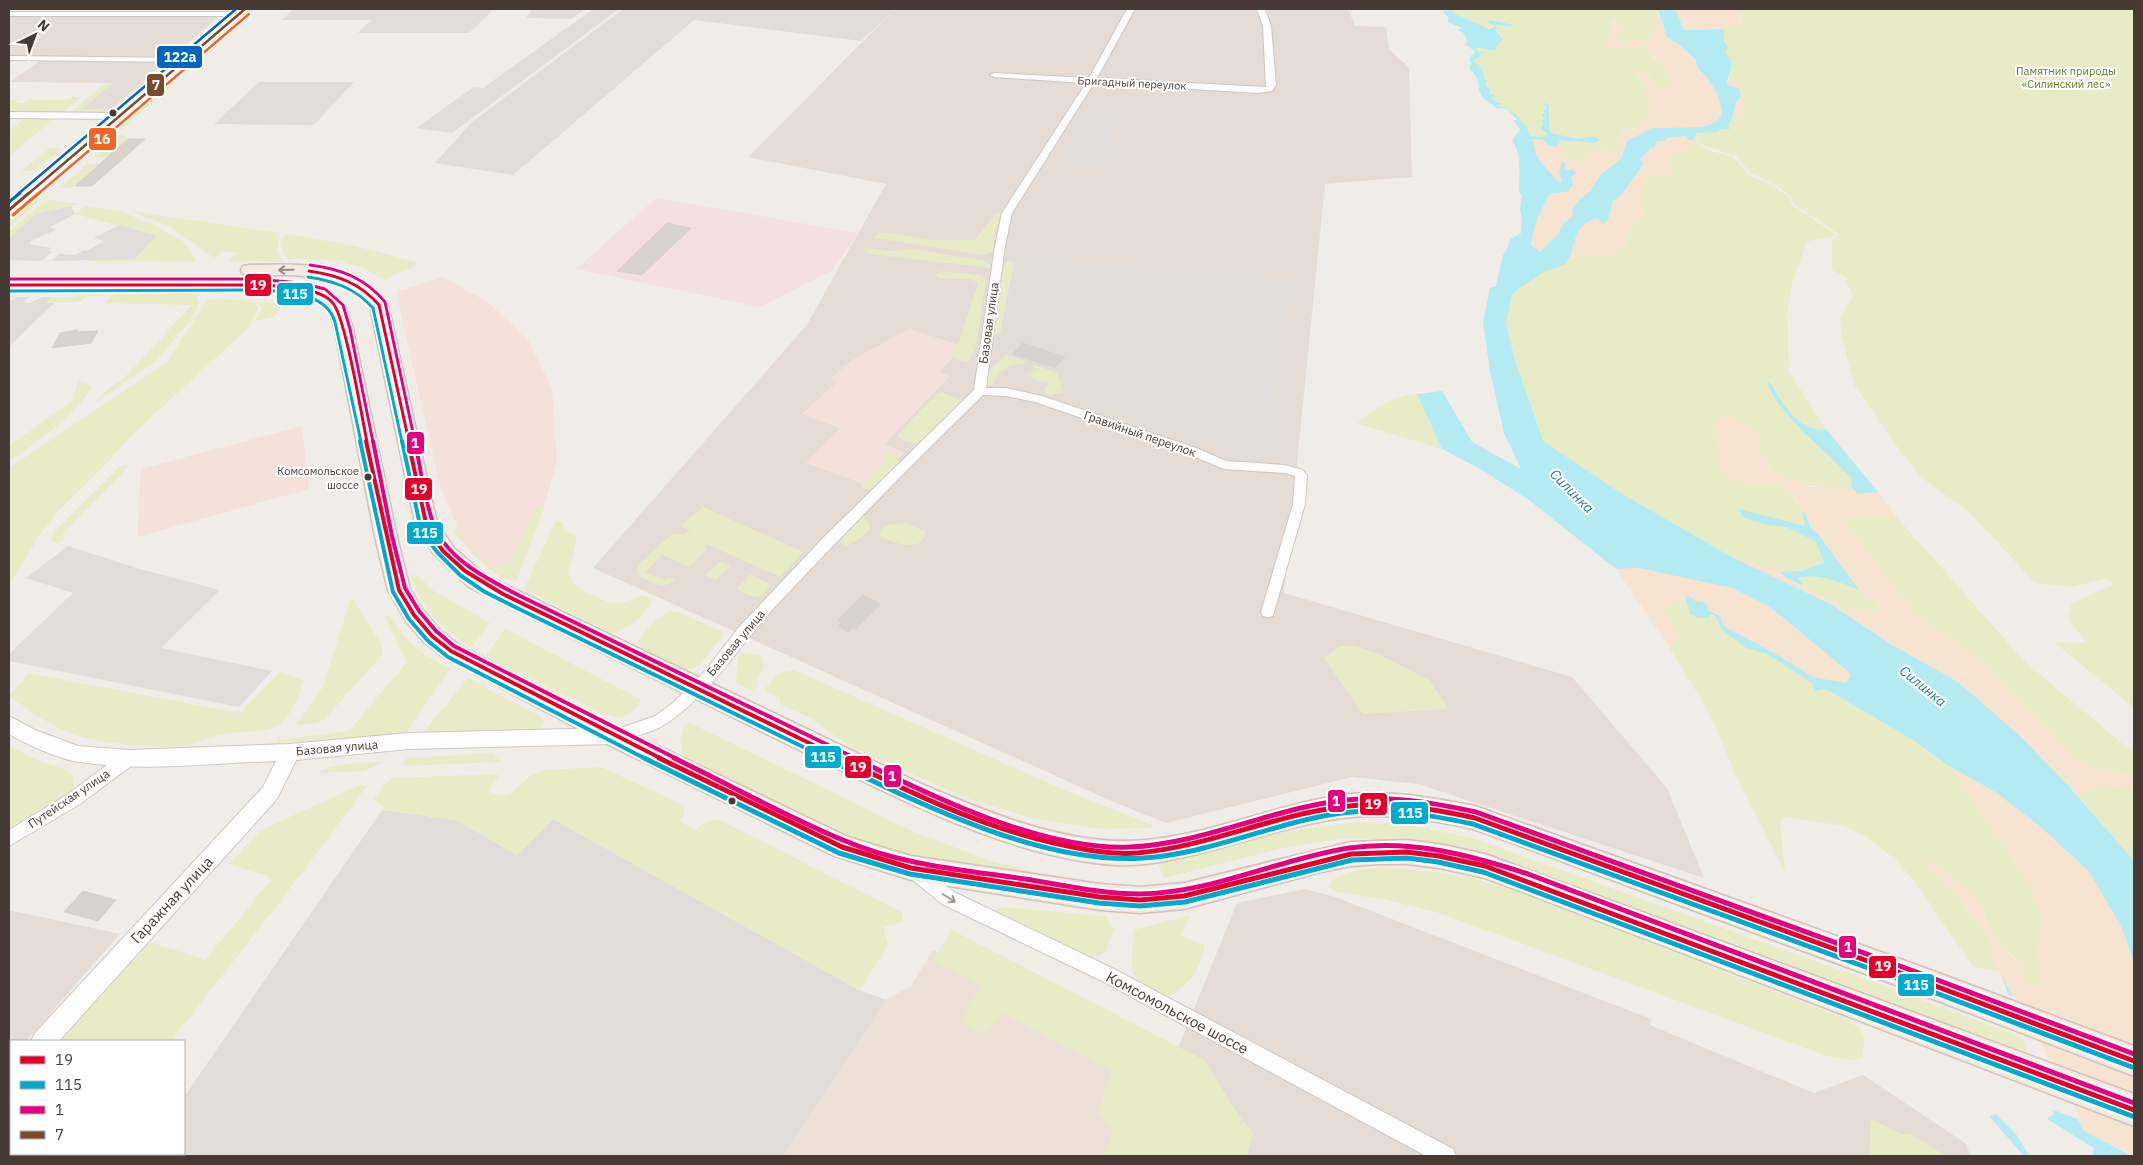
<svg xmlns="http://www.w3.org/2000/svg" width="2143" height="1165" font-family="'IBM Plex Sans',sans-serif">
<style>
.residential{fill:#e5dcd5}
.commercial{fill:#f4e2da}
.industrial{fill:#e3ddd9}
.education{fill:#ece0d7}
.medical{fill:#f3e0e1}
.green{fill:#e8ecc6}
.sand{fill:#f7e4d0}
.parking{fill:#e2ddda}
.water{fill:#b5ebf2}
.pier{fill:#f0ece8}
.building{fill:#d8d3cf;stroke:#d9d2ce}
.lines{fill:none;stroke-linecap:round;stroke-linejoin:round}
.minor-casing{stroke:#cdc8c4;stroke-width:2}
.tertiary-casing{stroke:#cdc8c4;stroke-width:2}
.secondary-casing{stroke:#d2c8c0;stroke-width:2}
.primary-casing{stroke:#d4c2b4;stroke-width:3}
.minor{fill:#fdfcfc;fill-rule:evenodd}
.tertiary{fill:#fdfcfc;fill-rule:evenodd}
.secondary{fill:#f6f2ee;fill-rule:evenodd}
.primary{fill:#f1e9e3;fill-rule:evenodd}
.bus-1-far2-casing{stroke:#fff;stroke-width:6}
.bus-1-far1-casing{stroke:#fff;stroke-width:8}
.bus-1-casing{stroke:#fff;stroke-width:9}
.bus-2-far2-casing{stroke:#fff;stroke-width:6}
.bus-2-far1-casing{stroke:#fff;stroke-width:8}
.bus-2-casing{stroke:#fff;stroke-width:9}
.bus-3-far2-casing{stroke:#fff;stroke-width:6}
.bus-3-far1-casing{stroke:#fff;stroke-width:8}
.bus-3-casing{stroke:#fff;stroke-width:9}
.bus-4-far1-casing{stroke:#fff;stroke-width:5}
.bus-4-casing{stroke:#fff;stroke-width:6}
.bus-5-far1-casing{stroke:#fff;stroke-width:5}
.bus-5-casing{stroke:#fff;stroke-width:6}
.bus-6-far1-casing{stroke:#fff;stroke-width:5}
.bus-6-casing{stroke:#fff;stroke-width:6}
.bus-1-far2{stroke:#e4002b;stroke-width:3}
.bus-1-far1{stroke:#e4002b;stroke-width:4}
.bus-1{stroke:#e4002b;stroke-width:5}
.bus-2-far2{stroke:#00a9ce;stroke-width:3}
.bus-2-far1{stroke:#00a9ce;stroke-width:4}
.bus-2{stroke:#00a9ce;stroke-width:5}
.bus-3-far2{stroke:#e5007d;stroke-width:3}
.bus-3-far1{stroke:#e5007d;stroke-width:4}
.bus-3{stroke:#e5007d;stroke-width:5}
.bus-4-far1{stroke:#7a4b2a;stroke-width:2.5}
.bus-4{stroke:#7a4b2a;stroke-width:3}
.bus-5-far1{stroke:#f26522;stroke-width:2.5}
.bus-5{stroke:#f26522;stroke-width:3}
.bus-6-far1{stroke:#0065bd;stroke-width:2.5}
.bus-6{stroke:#0065bd;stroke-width:3}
.oneway{stroke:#948983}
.oneway2{stroke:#a29b98}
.bus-dot{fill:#473a34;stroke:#fff;stroke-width:2}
.labels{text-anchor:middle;stroke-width:4;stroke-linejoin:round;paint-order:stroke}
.far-park-label{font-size:11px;fill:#5f7e22;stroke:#fff}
.far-street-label{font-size:11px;fill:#473a34;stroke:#fff}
.bus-label{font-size:11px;fill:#473a34;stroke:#fff;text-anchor:end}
.street-label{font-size:12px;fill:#473a34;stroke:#fff}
.water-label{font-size:14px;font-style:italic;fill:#1f8291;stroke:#fff}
.near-street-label{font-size:15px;fill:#473a34;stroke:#fff}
.line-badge{stroke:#fff;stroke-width:2}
.badge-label{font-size:14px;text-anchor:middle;font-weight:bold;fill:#fff}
</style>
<rect width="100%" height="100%" fill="#f0ece8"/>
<!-- residential -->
<g class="residential">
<path d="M895 9H1348L1355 26 1386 27 1389 49 1409 68 1412 177 1325 184 1284 593 1572 677 1667 788 1704 878 1418 784 1352 777 1166 823 1116 803 593 568 806 326 886 184 748 157Z"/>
<path d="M9 15H220L112 109H81L112 83 10 82 40 61 9 60Z"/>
<path d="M1305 889 1335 897 1651 1019 1650 1025 1814 1093 1863 1075 1965 1143 1971 1156H1130L1170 1068 1237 903Z"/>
<path d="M9 910 120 934 26 1041H11V1059L9 1061Z"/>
</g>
<!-- commercial -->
<g class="commercial">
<path d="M443 277 489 303 527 338 552 388 557 460 544 508 534 509 509 564 492 568 463 539 440 486 396 292Z"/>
<path d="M909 329 963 346 940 372 950 376 885 444 905 452 872 487 806 463 840 428 802 414 837 382 830 379 852 360Z"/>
<path d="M302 426 309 489 137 537 141 469Z"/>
</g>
<!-- industrial -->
<g class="industrial">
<path d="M294 9H494L469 33H358L371 20H282Z"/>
<path d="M533 9H585L571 19 526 18Z"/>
<path d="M593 9H619L452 133 416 128 474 87 483 88Z"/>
<path d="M623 9H895L861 41 694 20 513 175 435 163 471 123Z"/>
<path d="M259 82H354L314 125 214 124Z"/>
<path d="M1083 111 1122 116 1109 146 1124 148 1112 173 1058 164Z"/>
<path d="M1016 250 1064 255 1063 261 1301 279 1279 332 1274 387 1286 458H1218L1213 440 1188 439 1066 393 1062 373 1055 368 997 350Z"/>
<path d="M68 546 140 569 220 590 161 648 272 671 239 707 9 661V654L73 593 26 578Z"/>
<path d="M382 810 456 820 517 855 553 819 859 990 886 1000 784 1156H143L145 1154H184V1097Z"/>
</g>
<!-- education -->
<path class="education" d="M933 950 1170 1068 1130 1156H784L886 1000 911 986Z"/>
<!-- medical -->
<path class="medical" d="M656 198 859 233 831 271 760 307 576 269Z"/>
<!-- green -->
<g class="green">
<path d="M1454 9H1658L1659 14 1653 20 1658 23 1651 40H1634L1624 43 1617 41V36L1623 30 1622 26 1616 19 1612 23 1614 28 1610 41 1634 47 1643 42 1650 46V56L1666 64 1664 70 1669 78V88L1659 90 1649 75 1637 69 1639 79 1646 82 1654 105C1647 111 1649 114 1645 120 1640 127 1630 130 1622 131L1619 145 1623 154 1605 150 1587 153 1586 162C1569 168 1565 150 1557 140L1595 143 1599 142V139L1594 136 1579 139 1551 133 1549 128V106L1541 101 1547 107 1544 110V113L1541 115 1543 124 1540 127 1548 134 1541 137 1530 136C1522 121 1516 110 1498 106L1503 103H1498L1491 98 1493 97 1489 93 1491 89 1485 86 1487 82C1483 75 1481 64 1473 61L1480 57 1479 54 1482 53 1476 50V47L1496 51 1495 48 1502 40 1499 33 1495 29 1497 28 1496 24 1509 27 1515 25 1492 20 1490 24 1495 27C1483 32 1464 18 1453 13L1452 11Z"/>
<path d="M1741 9H2134V708L2054 642 2086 643 2068 618 2072 603 2115 584 2106 579 2069 587 2035 583 1970 513 1922 478 1906 459 1854 385 1841 333 1840 317 1853 297 1845 277 1832 270V240L1839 235 1815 217 1808 215 1806 211 1794 205 1791 196 1777 186 1751 173 1736 156 1703 145 1694 137 1697 133 1718 132 1720 129 1730 128 1728 125 1733 119 1743 116 1742 108 1746 102V94C1740 88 1737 81 1730 76 1730 62 1733 63 1725 52L1723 29 1729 25 1741 27Z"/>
<path d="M106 83H113L82 109H112L106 112H71Z"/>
<path d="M173 85 121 130 117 129 163 87Z"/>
<path d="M73 97H82L61 114H9V100H18L16 103H24L28 100H65Z"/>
<path d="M26 117H48L53 120 9 156V131Z"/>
<path d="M120 135 130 137 108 157H95Z"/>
<path d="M1697 143 1709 151 1732 156 1748 175 1775 186 1779 191 1789 196 1792 205 1837 235C1827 240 1817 238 1807 242L1793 280 1787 312 1789 372 1826 429C1801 434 1781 401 1770 382V392L1852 479 1851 487C1816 487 1779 489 1759 453L1729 477 1749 484H1777L1790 492 1802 511 1806 526 1766 525 1786 527 1816 542 1824 563 1801 571 1780 572 1730 556 1624 495 1543 441 1516 363 1506 325 1511 297 1517 290 1544 272 1566 264 1569 259 1585 254 1609 257 1626 246 1631 227 1644 216C1640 199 1636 189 1650 176L1676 174 1669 164 1668 157 1691 148 1688 144Z"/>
<path d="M49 148H62L34 171H21Z"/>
<path d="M87 164H99L72 188H60Z"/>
<path d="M34 198H42L9 228V220Z"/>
<path d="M47 199 80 204 36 214 9 238V232Z"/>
<path d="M85 206 120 211 162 229 181 240 189 248 196 262 88 261 90 258H135L155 236 75 214Z"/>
<path d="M131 211 280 233 277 252 284 261 228 262 237 252H223L217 257H213L168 226Z"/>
<path d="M1001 212 995 232 993 251 985 255 874 238 879 232 934 240H975L996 213Z"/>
<path d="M288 234 355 246 417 262 415 266 395 274 385 281C379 277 372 272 365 269 342 259 312 259 288 260L281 248 284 235Z"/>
<path d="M865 248 894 251 912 249 984 261 989 264 991 268 870 254 864 251Z"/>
<path d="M1007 261 1014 262 1000 334 995 335 993 333 1005 263Z"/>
<path d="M940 271 981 275 986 280 976 346 969 361 965 362 951 356 957 348 978 284 972 279 939 278 934 276Z"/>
<path d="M86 293H105L101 296H86L81 302 45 303 51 297H74Z"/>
<path d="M116 293H196L199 304 188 324 155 362 93 404 108 389 123 379 192 305 105 303Z"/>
<path d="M212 299 252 300 259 308 247 329 132 435 111 459 58 511 38 538 9 585V468L167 362 207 301Z"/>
<path d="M263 302 280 304 282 307 273 317 255 321 262 309 258 303Z"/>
<path d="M1006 355 1025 361 1024 364C1008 363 999 371 992 385L987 386 985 384 987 372Z"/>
<path d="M1035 365 1057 373 1063 392 1049 395 1043 390 1050 382 1036 380 1027 374 1037 370 1033 367Z"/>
<path d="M78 380 93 387C71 418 40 441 9 461V446L73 400Z"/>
<path d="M942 392 959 400 960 404 921 442 915 444 899 438 898 434 937 394Z"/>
<path d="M1417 394 1442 449 1355 423C1379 409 1388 397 1417 394Z"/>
<path d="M887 453H895L899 462 875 489 863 488 861 485 882 466 884 457Z"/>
<path d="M126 465H130L63 534 65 540 57 543 52 541V534L120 466Z"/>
<path d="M703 507 803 552 780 577 707 544 704 547 707 549 689 567 662 555 645 572 665 580 668 577 675 580C664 591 651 581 639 576L637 568 641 562 672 534H685L690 530 681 526Z"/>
<path d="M534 508H544L517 580C494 582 468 548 454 532L457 526 463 539 492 568 509 564Z"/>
<path d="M1895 515 2015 651 2032 668 2134 753V776L2082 764 1977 657 1915 614 1842 518Z"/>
<path d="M857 518H863L869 522 870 529 859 539 846 546 841 543 840 540Z"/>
<path d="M556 521 563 523 564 529 577 538 568 574 579 589 610 603 626 602 643 595 652 599C648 615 627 630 612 633L524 589Z"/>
<path d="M904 523 925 531C925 555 891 542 879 536L881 529 889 525Z"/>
<path d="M720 562 731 565 716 580 705 575Z"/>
<path d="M416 574 434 591 490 623 471 648C446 631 419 608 412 577Z"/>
<path d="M751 574 771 585 762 596 754 597 736 589Z"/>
<path d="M1813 575C1836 580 1860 587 1878 603L1879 612C1870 611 1860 611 1851 609 1835 606 1809 591 1798 579Z"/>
<path d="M353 599 382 646V655L325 719 317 723 296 725 323 687 350 601Z"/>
<path d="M1672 601 1690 607V614L1715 616 1746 648 1767 654 1812 683 1815 690 1826 689 1913 740 1949 766 2033 889 2034 899 2042 913 2038 949 2041 986H2031L2024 982 2022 972 2025 963C2005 953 1985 930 1983 908L1929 868 1956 891 1965 908 1989 935 1993 957 2000 972 1973 967 1913 879 1895 859 1865 836 1845 826 1784 817 1780 823 1785 872 1735 773 1710 714 1669 647 1679 637 1662 608Z"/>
<path d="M668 612H678L723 632 722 637 700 665 692 669H685L642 648 638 641C645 629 656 619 668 612Z"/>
<path d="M388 615 410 643 424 654 450 669 405 734 278 743 277 740 349 731 407 662 385 617Z"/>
<path d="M505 629 640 699 639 706 622 718 604 714 485 656Z"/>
<path d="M1340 646H1354L1377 653 1429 680 1449 709 1363 714 1324 658Z"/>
<path d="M743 653 759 655C767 665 764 666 759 676 756 681 757 687 754 692L736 683 738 655Z"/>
<path d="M794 670 1064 790 1151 824 1152 828 1101 829 1034 819 969 799 850 747 809 717 780 704V698L764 690 778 673Z"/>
<path d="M280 672 304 681C282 742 273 726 218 735 205 738 193 745 181 746 156 749 102 743 78 736 54 729 29 710 9 696L28 673 240 713Z"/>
<path d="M468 678 542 717 544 723 539 731 420 736Z"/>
<path d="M690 723 914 832 991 861 1040 873V880L937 865 843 840 684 758 680 741 684 725Z"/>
<path d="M9 746 44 763 64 769 74 777V790L67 797 9 831Z"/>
<path d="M492 753 501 761 499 762 405 766 402 764 407 758Z"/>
<path d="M384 762 364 771 317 773C337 762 361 763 384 762Z"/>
<path d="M601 767 685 806 684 815 679 821 696 830 702 824 717 819 902 912 903 920 894 925 883 926 888 947 859 990 553 819 517 855 456 820 382 810 383 806 373 800 385 784 393 778 497 774 498 777 487 791 499 795 510 794 530 776 546 770Z"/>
<path d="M2103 785 2134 788V861L2076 793H2087Z"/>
<path d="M358 786H367L282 899 171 1041H57L150 942 205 960 271 880 268 876 228 864 261 830Z"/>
<path d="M1356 822 1408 825 1472 838 1871 981 2134 1079V1099L1408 841 1347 838 1287 847 1163 878 1159 864 1284 832Z"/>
<path d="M1389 868 1435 872 1477 879 1532 897 1846 1019 1859 1028 1865 1038 1862 1056 1854 1061 1827 1056 1439 913 1386 900 1336 892 1328 887C1337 868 1371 869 1389 868Z"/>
<path d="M1002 907 1106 916 1114 929C1108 947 1108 956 1086 958L994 912Z"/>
<path d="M1190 915 1181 936 1205 945C1200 972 1189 984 1166 999 1126 979 1131 971 1134 930Z"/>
<path d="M952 930 1204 1060 1240 1117 1253 1133 1247 1156H1103L1113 1133 1098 1111 1112 1071 1002 1013 990 1030 982 1033 963 1023 964 1016 980 985 933 960Z"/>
<path d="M11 1090V1154H83L81 1156H9V1093Z"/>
<path d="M1871 1119 1901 1134H1911L1946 1156H1869Z"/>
</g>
<!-- sand -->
<g class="sand">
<path d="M1675 9H1741L1740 19 1744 26 1741 27 1729 25 1723 29 1684 30Z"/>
<path d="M1659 14 1667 37 1681 46 1696 60C1697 69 1702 71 1707 77 1716 88 1721 100 1722 114L1716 122 1701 127 1652 128 1627 141 1621 159 1601 174 1590 191 1580 199 1573 216 1564 223 1559 234 1540 253 1531 245C1533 226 1541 210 1550 193L1568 192 1562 166 1559 173 1563 181 1559 183 1537 156 1532 139H1542L1548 145 1556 147 1560 143 1566 156 1581 163 1586 162 1587 153 1595 150 1623 153 1616 141 1620 133C1628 129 1640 128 1645 119 1649 114 1648 110 1653 105L1643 94 1648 89 1646 82 1631 72C1646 64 1652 81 1659 90L1669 88V78L1664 70 1665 63 1644 51 1650 46C1643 39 1641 45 1634 47 1622 45 1614 50 1602 46L1610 41 1609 33 1614 28V21L1618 19 1623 23V30L1617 36V41L1624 43 1634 40H1651L1653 38 1650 33 1658 23 1652 20Z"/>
<path d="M1730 76C1737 81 1740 88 1746 94V102L1742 108 1745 114 1733 119 1735 102 1727 84Z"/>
<path d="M1687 136 1688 140 1695 139 1703 145 1689 144 1691 148 1668 157 1669 164 1677 174 1650 176C1636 189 1640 199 1644 216L1631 227 1626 246 1609 257 1585 254 1569 259 1577 230 1590 220 1598 218 1612 202 1620 197 1640 159 1656 142 1665 140 1666 138Z"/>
<path d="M1721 416 1736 419 1759 434V453L1765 464 1777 474 1809 487H1851L1858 494 1878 492 1895 515 1843 518 1915 614 1977 657 2082 764 2134 776V788L2103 785 2087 793H2076L2020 736 1892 645 1832 605 1730 556 1780 572 1785 577 1850 609 1879 611 1878 603 1867 594 1859 590 1819 535 1811 528 1804 511H1802C1798 505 1795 495 1789 491 1772 477 1732 492 1721 469 1717 460 1716 433 1714 422Z"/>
<path d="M1639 568 1732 588 1770 607 1851 674 1846 683 1813 677 1776 654 1731 630 1724 626 1720 616 1685 597 1690 607 1672 601 1663 608 1679 637 1669 647 1616 569Z"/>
<path d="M1949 766 1995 792 2036 823 2088 870 2121 926 2134 962V1156L2084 1131 2000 972 1993 957 1989 935 1965 908 1956 891 1929 868 1921 858 1937 864 1976 897 1983 908 1984 918 2002 946 2013 957 2025 963 2022 972 2024 982 2031 986H2041L2038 948 2042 913 2034 899 2033 889Z"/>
</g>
<!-- parking -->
<g class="parking">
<path d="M71 206 75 214 50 227 56 230 31 241 30 244 35 245 52 248 48 250 52 252 42 261 9 260V238L36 214Z"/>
<path d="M119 225 156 236 135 259 51 261 60 254 75 255 84 250 87 251 104 241 94 238Z"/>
<path d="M17 297H29L25 301 26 303H30L43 297H51L46 303H54L9 347V302Z"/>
</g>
<!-- water -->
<g class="water">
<path d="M1447 9H1454L1452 11 1455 14 1489 29 1495 27 1488 22 1490 20 1515 25 1509 27 1496 24 1497 28 1495 30 1503 39 1495 48 1497 51 1476 47V50L1482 52 1479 54 1481 56 1473 61C1478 63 1484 71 1484 77L1487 81 1485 86 1491 89 1489 93 1498 97 1491 98 1498 103H1503L1498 106C1513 109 1525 120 1530 136L1541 137 1548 134 1540 128 1543 124 1542 121 1544 118 1541 115 1545 113 1543 111 1547 107 1541 101 1549 105V128L1551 133 1579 139 1594 136 1600 140 1595 143 1558 140 1560 143 1556 147 1548 145 1542 139H1532L1537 157 1559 183 1563 181 1559 173 1562 160 1566 164 1565 170 1573 169 1576 173 1571 177 1573 184 1568 192 1550 193C1541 210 1533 226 1531 245L1540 252 1558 234 1564 223 1573 216 1572 210 1580 199 1590 191 1601 174 1621 159 1627 141 1652 128 1702 127 1716 122 1722 114C1721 95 1710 80 1697 67L1696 60 1681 46 1667 37 1658 9H1675L1684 30 1724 29V41L1728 47 1725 52C1737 67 1729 68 1727 84L1739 89 1741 96C1731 106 1737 115 1728 125L1730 129H1720L1718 132 1697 133 1694 137V140H1688L1686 136 1666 138V140L1656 142 1655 147 1650 149 1640 159 1644 163 1620 197 1612 202 1609 219 1603 224 1598 218C1570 225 1578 245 1566 264L1544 272 1517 290 1511 297 1506 325 1516 363 1543 441 1624 495 1730 556 1832 605 1892 645 1958 682 2020 736 2068 785 2134 861V962L2121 926 2088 870 2036 823 1995 792 1949 766 1913 740 1826 689 1815 691 1812 683 1767 654 1746 648 1722 630 1715 616 1710 614 1709 618H1699L1690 614 1685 597 1689 596 1695 601H1700L1707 605 1708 610 1720 616 1724 626 1731 630 1776 654 1813 677 1846 683 1851 674 1770 607 1732 588 1639 568 1616 569 1529 500 1482 470 1442 449 1417 394 1442 391 1472 442 1521 469 1504 433 1490 371 1483 322 1490 288 1496 286 1503 255 1508 247 1510 239 1521 233 1522 221 1520 209 1522 195 1519 192C1519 177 1522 153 1512 141L1520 130 1514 121 1517 119 1508 110 1502 108 1498 109 1483 98 1479 91 1477 78 1469 67 1472 64 1469 61 1470 57 1476 52 1465 44 1467 42 1465 34 1458 30 1462 28 1448 22V17L1443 12Z"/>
<path d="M1767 382H1770C1781 401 1800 434 1826 429L1878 492 1858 494 1851 487 1852 479C1830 455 1774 410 1767 382Z"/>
<path d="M1739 509 1805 526 1802 511H1804L1811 528 1819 535 1859 590C1838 582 1820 573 1798 578L1804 586 1785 577 1780 572 1801 571 1824 563 1816 542 1786 527 1766 525 1743 517Z"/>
<path d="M2000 972 2084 1131 2132 1156H2092L2094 1148 2047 1119 2054 1114Z"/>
<path d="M1996 1114 2016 1134 2028 1154 2032 1156H2024L1989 1116Z"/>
</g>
<!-- pier -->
<path class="pier" d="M2005 994 2016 997 2082 1121 2049 1108Z"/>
<!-- building -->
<g class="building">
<path d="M128 139H145L92 186H75Z"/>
<path d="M667 223 691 228 642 275 617 271Z"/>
<path d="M78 330 77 332 98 331 91 343 52 348 60 333Z"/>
<path d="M1023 343 1065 357 1055 368 1012 354Z"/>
<path d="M863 595 881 604 856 629 853 627 848 632 838 626 842 622 837 620Z"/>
<path d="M83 891 116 900 98 921 64 912Z"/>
</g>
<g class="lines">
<!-- minor casing -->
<g class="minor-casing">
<g id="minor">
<path d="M1127 9H1135L1097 78 1266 87 1263 26 1257 9H1265L1271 26 1276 85 1272 91 1257 93 1094 83 1012 213 1005 246 986 388H1006L1042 396 1196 448 1226 461 1285 465 1303 470 1307 476 1305 504 1273 616 1268 617 1263 616 1261 612 1293 504 1295 476 1285 473 1224 469 1188 454 1035 402 1006 396 983 395C912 465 841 536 773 609 738 647 711 694 667 723 653 733 631 737 614 742L609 740 606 736 609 732 655 716 674 702 705 671 740 626 824 537 974 390 995 246 1002 213 1086 83 994 77 990 75 994 73 1089 78Z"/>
<path d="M9 12H239L243 14 239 16H9Z"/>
<path d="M9 56 185 58 189 60 185 62 9 60Z"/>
<path d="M9 112 119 113 123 116 119 119 9 118Z"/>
<path d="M129 751 135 753 137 758 135 763 80 804 9 846V830L68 794 123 753Z"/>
<path d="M915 864 921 867 954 892 1116 970 1453 1149 1456 1156H1426L1104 982 942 904 909 877 907 872 909 867Z"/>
</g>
</g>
<!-- tertiary casing -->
<g class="tertiary-casing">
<g id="tertiary">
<path d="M9 716 35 730 78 746 129 750 290 744 408 733 614 728 621 730 624 736 621 742 614 744 408 749 296 760 277 799 59 1041H31L35 1033 263 787 276 761C212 763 143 772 80 762 61 760 25 744 9 734Z"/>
<path d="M11 1064V1089L9 1090V1065Z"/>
</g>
</g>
<!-- secondary casing -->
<g class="secondary-casing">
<path id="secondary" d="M239 9H250L14 213 9 214V203Z"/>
</g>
<!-- primary casing -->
<g class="primary-casing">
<g id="primary">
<path d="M249 265C297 264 357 260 388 305L437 523 455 549 485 575 924 785C985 811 1057 841 1124 841 1196 841 1269 806 1340 795 1385 789 1430 797 1475 806L1917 965 2134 1046V1076L1917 993 1474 829C1430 820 1386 812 1341 818 1295 825 1250 840 1205 852 1176 859 1145 867 1115 865 1007 858 889 793 793 747 685 694 577 641 469 587L433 553 415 523 370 306C346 278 314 275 278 275 267 275 254 276 243 274L241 270 243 266Z"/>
<path d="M9 280H255L300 284 318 288 337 297 346 307 353 330 397 537 410 589 422 609 440 630 459 645 623 729 848 837 911 856 1100 884 1140 887 1184 883 1351 842 1407 840 1439 844 1485 854 2134 1094V1126L1523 892 1485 878 1439 868 1407 864H1380L1351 866 1321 872 1184 909 1140 913 1100 910 911 880 832 855 605 743 443 657 424 642 406 621 388 590 375 537 335 330C331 317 330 305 317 299 286 285 236 290 203 290 138 290 74 290 9 290Z"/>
</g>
</g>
<!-- minor -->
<use href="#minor" class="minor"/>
<!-- tertiary -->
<use href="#tertiary" class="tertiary"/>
<!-- secondary -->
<use href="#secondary" class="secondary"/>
<!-- primary -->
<use href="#primary" class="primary"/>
<!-- bus-1-far2 casing -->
<g class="bus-1-far2-casing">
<g id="bus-1-far2">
<path d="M309 271C337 275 360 283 379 305L409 442"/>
<path d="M9 285H255C276 286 317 286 332 302 345 314 362 418 367 442"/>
</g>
</g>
<!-- bus-1-far1 casing -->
<g class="bus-1-far1-casing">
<g id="bus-1-far1">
<path d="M366 441 399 590 414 615 432 636 451 651 662 759"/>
<path d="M408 441 426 523 434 538 443 551 465 571 503 594 842 759"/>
</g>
</g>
<!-- bus-1 casing -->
<g class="bus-1-casing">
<g id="bus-1">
<path d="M659 758 842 847 911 868 1100 897 1140 900 1184 896 1351 854 1407 852 1439 856 1485 866 2134 1110"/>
<path d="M840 758C909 792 979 826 1054 843 1081 849 1109 855 1137 853 1206 847 1271 816 1340 807 1385 801 1430 808 1475 818L1917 979 2134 1061"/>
</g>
</g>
<!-- bus-2-far2 casing -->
<g class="bus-2-far2-casing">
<g id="bus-2-far2">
<path d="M308 277C334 281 355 288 373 308L402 442"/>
<path d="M9 291 260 290C287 292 326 292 335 322L361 442"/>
</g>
</g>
<!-- bus-2-far1 casing -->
<g class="bus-2-far1-casing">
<g id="bus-2-far1">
<path d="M360 441 393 592 409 619 428 641 448 657 646 759"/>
<path d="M402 441 420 525 428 540 438 553 460 575 485 592 515 607 828 759"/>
</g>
</g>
<!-- bus-2 casing -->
<g class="bus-2-casing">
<g id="bus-2">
<path d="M644 758 839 853 910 874 1099 903 1140 906 1185 902 1352 860 1407 858 1438 862 1483 872 2132 1116"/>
<path d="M825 758C916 802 1041 865 1143 858 1211 854 1274 822 1342 813 1386 807 1430 815 1473 824L1915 985 2132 1067"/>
</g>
</g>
<!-- bus-3-far2 casing -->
<g class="bus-3-far2-casing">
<g id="bus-3-far2">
<path d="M310 265C341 269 365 278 385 302L415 442"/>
<path d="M9 279H255L301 283 325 289 343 305 350 329 373 442"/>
</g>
</g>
<!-- bus-3-far1 casing -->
<g class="bus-3-far1-casing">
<g id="bus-3-far1">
<path d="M373 441 392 536 405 588 419 611 436 631 454 646 677 759"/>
<path d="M415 441C420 467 424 495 432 520 444 558 487 579 520 596L857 759"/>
</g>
</g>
<!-- bus-3 casing -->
<g class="bus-3-casing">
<g id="bus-3">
<path d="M674 758C730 785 785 816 843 840 900 865 964 870 1025 879 1063 885 1102 894 1140 894 1212 893 1279 859 1349 848 1410 839 1470 855 1528 874L2134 1103"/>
<path d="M854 758C931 796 1043 851 1130 847 1201 844 1267 811 1337 801 1384 794 1430 802 1476 812L1919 973 2134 1054"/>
</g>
</g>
<!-- bus-4-far1 casing -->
<g class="bus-4-far1-casing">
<path id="bus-4-far1" d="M28 194 245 9"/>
</g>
<!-- bus-4 casing -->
<g class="bus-4-casing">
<path id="bus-4" d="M9 210 29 193"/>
</g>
<!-- bus-5-far1 casing -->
<g class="bus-5-far1-casing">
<path id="bus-5-far1" d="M38 194 249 14"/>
</g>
<!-- bus-5 casing -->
<g class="bus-5-casing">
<path id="bus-5" d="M13 215 39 193"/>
</g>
<!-- bus-6-far1 casing -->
<g class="bus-6-far1-casing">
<path id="bus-6-far1" d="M18 194 236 9"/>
</g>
<!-- bus-6 casing -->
<g class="bus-6-casing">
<path id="bus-6" d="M9 202 20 193"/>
</g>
<!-- bus-1-far2 -->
<use href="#bus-1-far2" class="bus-1-far2"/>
<!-- bus-1-far1 -->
<use href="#bus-1-far1" class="bus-1-far1"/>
<!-- bus-1 -->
<use href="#bus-1" class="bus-1"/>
<!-- bus-2-far2 -->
<use href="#bus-2-far2" class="bus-2-far2"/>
<!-- bus-2-far1 -->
<use href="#bus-2-far1" class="bus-2-far1"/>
<!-- bus-2 -->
<use href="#bus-2" class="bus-2"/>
<!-- bus-3-far2 -->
<use href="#bus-3-far2" class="bus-3-far2"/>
<!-- bus-3-far1 -->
<use href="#bus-3-far1" class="bus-3-far1"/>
<!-- bus-3 -->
<use href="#bus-3" class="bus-3"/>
<!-- bus-4-far1 -->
<use href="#bus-4-far1" class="bus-4-far1"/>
<!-- bus-4 -->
<use href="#bus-4" class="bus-4"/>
<!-- bus-5-far1 -->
<use href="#bus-5-far1" class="bus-5-far1"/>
<!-- bus-5 -->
<use href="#bus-5" class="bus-5"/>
<!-- bus-6-far1 -->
<use href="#bus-6-far1" class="bus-6-far1"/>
<!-- bus-6 -->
<use href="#bus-6" class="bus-6"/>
</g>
<!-- one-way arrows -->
<defs><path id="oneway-shaft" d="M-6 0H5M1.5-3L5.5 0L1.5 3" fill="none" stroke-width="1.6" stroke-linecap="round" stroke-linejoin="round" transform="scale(1.25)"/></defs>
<use class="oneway" href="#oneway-shaft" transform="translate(286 270) rotate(179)"/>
<use class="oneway2" href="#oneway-shaft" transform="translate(949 898) rotate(32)"/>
<!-- markers -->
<g class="bus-dot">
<circle cx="113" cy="113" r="4.5"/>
<circle cx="368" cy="477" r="4.5"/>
<circle cx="732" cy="801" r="4.5"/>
</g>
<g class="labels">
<!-- far-park labels -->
<g class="far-park-label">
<text x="2066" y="75">Памятник природы<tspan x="2066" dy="13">«Силинский лес»</tspan></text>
</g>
<!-- far-street labels -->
<g class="far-street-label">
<text transform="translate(1132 83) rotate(3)" y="4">Бригадный переулок</text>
</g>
<!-- bus labels -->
<g class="bus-label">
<text x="359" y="475">Комсомольское<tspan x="359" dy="14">шоссе</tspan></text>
</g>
<!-- street labels -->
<g class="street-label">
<text transform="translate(989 323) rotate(-82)" y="4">Базовая улица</text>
<text transform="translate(1140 434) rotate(19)" y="4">Гравийный переулок</text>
<text transform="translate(736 643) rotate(-50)" y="4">Базовая улица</text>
<text transform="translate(337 748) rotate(-5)" y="4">Базовая улица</text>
<text transform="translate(69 799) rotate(-34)" y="4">Путейская улица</text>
</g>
<!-- water labels -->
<g class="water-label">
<text transform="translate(1572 491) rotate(45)" y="5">Силинка</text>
<text transform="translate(1923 686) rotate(39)" y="5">Силинка</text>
</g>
<!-- near-street labels -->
<g class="near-street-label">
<text transform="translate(172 900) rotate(-47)" y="5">Гаражная улица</text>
<text transform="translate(1177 1013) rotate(28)" y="5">Комсомольское шоссе</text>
</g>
</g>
<g class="line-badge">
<rect x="156" y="45" width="47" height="24" rx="5" fill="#0065bd"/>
<rect x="146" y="73" width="19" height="24" rx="5" fill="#7a4b2a"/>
<rect x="88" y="127" width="29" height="24" rx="5" fill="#f26522"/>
<rect x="244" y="273" width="28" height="24" rx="5" fill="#e4002b"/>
<rect x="276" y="282" width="38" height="24" rx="5" fill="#00a9ce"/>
<rect x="406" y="431" width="19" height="24" rx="5" fill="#e5007d"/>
<rect x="404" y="477" width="29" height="24" rx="5" fill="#e4002b"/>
<rect x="406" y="521" width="38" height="24" rx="5" fill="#00a9ce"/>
<rect x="804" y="745" width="38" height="24" rx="5" fill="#00a9ce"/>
<rect x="844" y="755" width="28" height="24" rx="5" fill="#e4002b"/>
<rect x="883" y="764" width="19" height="24" rx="5" fill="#e5007d"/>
<rect x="1327" y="789" width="19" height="24" rx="5" fill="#e5007d"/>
<rect x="1359" y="792" width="29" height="24" rx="5" fill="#e4002b"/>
<rect x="1390" y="801" width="39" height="24" rx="5" fill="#00a9ce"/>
<rect x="1838" y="935" width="19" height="24" rx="5" fill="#e5007d"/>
<rect x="1868" y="955" width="29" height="24" rx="5" fill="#e4002b"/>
<rect x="1897" y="973" width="38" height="24" rx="5" fill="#00a9ce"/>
</g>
<g class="badge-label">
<text x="180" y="62">122а</text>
<text x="156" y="90">7</text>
<text x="102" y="144">16</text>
<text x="258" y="290">19</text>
<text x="295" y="299">115</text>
<text x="415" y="448">1</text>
<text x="419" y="494">19</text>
<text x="425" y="538">115</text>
<text x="823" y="762">115</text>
<text x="858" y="772">19</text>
<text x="892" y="781">1</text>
<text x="1336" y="806">1</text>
<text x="1373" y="809">19</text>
<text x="1410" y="818">115</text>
<text x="1848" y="952">1</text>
<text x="1883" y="971">19</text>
<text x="1916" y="990">115</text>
</g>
<!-- border -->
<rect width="2143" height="1165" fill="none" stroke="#473a34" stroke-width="20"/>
<!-- legend -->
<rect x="10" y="1040" width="175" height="115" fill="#ffffff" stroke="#b5b0ae"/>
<rect x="20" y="1056" width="25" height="8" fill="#e4002b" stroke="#b5b0ae"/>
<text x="55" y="1065" font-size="15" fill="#473a34">19</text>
<rect x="20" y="1081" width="25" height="8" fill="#00a9ce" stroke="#b5b0ae"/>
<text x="55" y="1090" font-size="15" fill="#473a34">115</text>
<rect x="20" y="1106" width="25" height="8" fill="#e5007d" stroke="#b5b0ae"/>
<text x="55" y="1115" font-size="15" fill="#473a34">1</text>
<rect x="20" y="1131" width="25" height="8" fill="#7a4b2a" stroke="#b5b0ae"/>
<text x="55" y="1140" font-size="15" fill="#473a34">7</text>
<!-- north arrow -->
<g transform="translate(35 35) rotate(42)" stroke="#ffffff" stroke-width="4" paint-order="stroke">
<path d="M0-4L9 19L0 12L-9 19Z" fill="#473a34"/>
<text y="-8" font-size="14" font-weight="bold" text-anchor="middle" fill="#473a34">N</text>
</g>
</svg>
